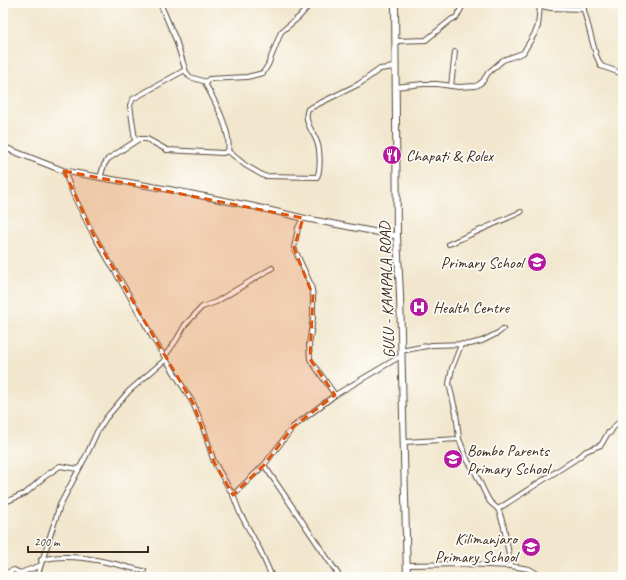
<svg xmlns="http://www.w3.org/2000/svg" width="626" height="580" font-family="Caveat,sans-serif">
<style>
.lines{fill:none;stroke-linecap:round;stroke-linejoin:round}
.minor-casing{stroke:#564638;stroke-width:6}
.tertiary-casing{stroke:#564638;stroke-width:7}
.primary-casing{stroke:#564638;stroke-width:8}
.minor{stroke:#fff;stroke-width:4}
.tertiary{stroke:#fff;stroke-width:5}
.primary{stroke:#fff;stroke-width:6}
.marked{fill:#df570d;fill-opacity:0.2;stroke:#df570d;stroke-width:3;stroke-dasharray:8 5;stroke-linejoin:round}
.labels{text-anchor:middle;stroke-width:3.5;stroke-linejoin:round;paint-order:stroke}
.poi-label{font-size:16px;fill:#3b2a1e;stroke:#fdfcf7;text-anchor:start}
.street-label{font-size:16px;fill:#3b2a1e;stroke:#fdfcf7}
</style>
<rect width="100%" height="100%" fill="#fdfcf7"/>
<filter id="ink" filterUnits="userSpaceOnUse"><feTurbulence type="fractalNoise" baseFrequency=".025" numOctaves="2"/><feDisplacementMap in="SourceGraphic" scale="8" xChannelSelector="R" yChannelSelector="G"/><feConvolveMatrix kernelMatrix="1 2 1 2 8 2 1 2 1" color-interpolation-filters="sRGB"/></filter>
<filter id="wash" filterUnits="userSpaceOnUse"><feTurbulence type="fractalNoise" baseFrequency=".012" numOctaves="4" result="noise"/><feDisplacementMap in="SourceGraphic" scale="16" xChannelSelector="R" yChannelSelector="G"/><feGaussianBlur stdDeviation="0.9" result="paint"/><feColorMatrix in="noise" values="0 0 0 0 0 0 0 0 0 0 0 0 0 0 0 0 0 1.4 0 .05"/><feComposite in="paint" operator="in"/></filter>
<g filter="url(#wash)">
<rect width="100%" height="100%" fill="#f2e7ce"/>
</g>
<g filter="url(#ink)">
<g class="lines">
<!-- minor casing -->
<g class="minor-casing">
<g id="minor">
<path d="M160 3 176 40 186 72 190 77 206 82"/>
<path d="M526 3 551 8 584 9"/>
<path d="M582 3 596 55 601 66"/>
<path d="M395 41 426 40 452 19 456 18 464 3"/>
<path d="M613 70 601 66 623 74"/>
<path d="M451 86 455 52"/>
<path d="M395 87 423 84H437L459 87 475 86 478 85 483 81 488 73 503 60 523 53 535 33 538 26 540 6"/>
<path d="M135 140 130 105 133 99 185 70"/>
<path d="M228 151 245 165 264 176 317 177C321 170 320 149 317 142 313 131 303 121 308 109L359 84 380 69 395 67"/>
<path d="M64 171 74 196 93 234 129 295 154 340 193 403 203 427 214 462 233 495 240 513 260 550 272 577"/>
<path d="M100 178 104 165 108 159 139 139H147L167 150 223 153 228 151C232 133 215 101 206 85V82L209 79 247 77 263 73 268 65 281 32 299 17 311 3"/>
<path d="M303 218 298 228 294 248 311 285 313 296V317L309 345 310 359 335 395"/>
<path d="M449 244 521 212"/>
<path d="M401 351 432 345 470 344 482 341 498 333 503 329"/>
<path d="M165 356 177 339 185 325 202 307 216 302 272 268"/>
<path d="M459 438 456 413 449 384 452 368 461 345"/>
<path d="M404 442 459 439 468 461 475 472 486 495 490 502 498 509 500 514 504 527 511 566"/>
<path d="M264 465 340 577"/>
<path d="M233 495 264 465 293 427 335 395 401 356"/>
<path d="M3 503 26 493 44 477 60 466 78 469"/>
<path d="M498 509 579 457 586 451 601 445 608 433H610L613 428 623 418"/>
<path d="M41 560C74 551 112 564 144 571"/>
<path d="M407 565 464 564 511 566 529 569 543 577"/>
<path d="M3 574 14 570 20 573 39 566"/>
<path d="M37 577 60 505 87 454 97 432 106 418 129 391 166 359"/>
</g>
</g>
<!-- tertiary casing -->
<g class="tertiary-casing">
<path id="tertiary" d="M3 147 64 171 172 190 252 206 303 218 397 236"/>
</g>
<!-- primary casing -->
<g class="primary-casing">
<path id="primary" d="M395 3 397 236 400 294 407 577"/>
</g>
<!-- minor -->
<use href="#minor" class="minor"/>
<!-- tertiary -->
<use href="#tertiary" class="tertiary"/>
<!-- primary -->
<use href="#primary" class="primary"/>
</g>
</g>
<!-- marked area -->
<path class="marked" d="M64 171 303 218 294 248 313 296 310 359 335 395 293 427 264 465 233 495 214 462 193 403 93 234Z"/>
<!-- icons -->
<defs>
<g id="restaurant-disc" transform="scale(1)"><circle r="9.5" fill="#b5179e" stroke="#fdfcf7"/><path d="M-5-6h1v4h1v-4h1v4h1v-4h1v5L-1.5 .5V6h-2V.5L-5-1ZM5-6V6H3V1.5H1.5Q1.5-4 5-6Z" fill="#fff"/></g>
<g id="school-disc" transform="scale(1)"><circle r="9.5" fill="#b5179e" stroke="#fdfcf7"/><path d="M0-5L7-2L0 1L-7-2ZM-4 1L0 2.5L4 1V4Q0 6-4 4Z" fill="#fff"/></g>
<g id="hospital-disc" transform="scale(1)"><circle r="9.5" fill="#b5179e" stroke="#fdfcf7"/><path d="M-5-5h3v3.5h4V-5h3V5h-3V1.5h-4V5h-3Z" fill="#fff"/></g>
</defs>
<g fill-rule="evenodd">
<use href="#restaurant-disc" x="392" y="155"/>
<use href="#school-disc" x="537" y="262"/>
<use href="#hospital-disc" x="419" y="307"/>
<use href="#school-disc" x="453" y="459"/>
<use href="#school-disc" x="531" y="547"/>
</g>
<g class="labels">
<!-- poi labels -->
<g class="poi-label">
<text x="406" y="161">Chapati &amp; Rolex</text>
<text x="523" y="268" text-anchor="end">Primary School</text>
<text x="433" y="313">Health Centre</text>
<text x="467" y="456">Bombo Parents<tspan x="467" dy="18">Primary School</tspan></text>
<text x="517" y="544" text-anchor="end">Kilimanjaro<tspan x="517" dy="18">Primary School</tspan></text>
</g>
<!-- street labels -->
<g class="street-label">
<text transform="translate(386 290) rotate(-92)" y="6">GULU - KAMPALA ROAD</text>
</g>
</g>
<!-- margin -->
<rect width="626" height="580" fill="none" stroke="#fdfcf7" stroke-width="16"/>
<!-- scale -->
<path d="M28 546v6h120v-6" fill="none" stroke="#3b2a1e" stroke-width="2"/>
<text x="34" y="546" font-size="12" fill="#3b2a1e" stroke="#fdfcf7" stroke-width="3" paint-order="stroke">200 m</text>
</svg>
